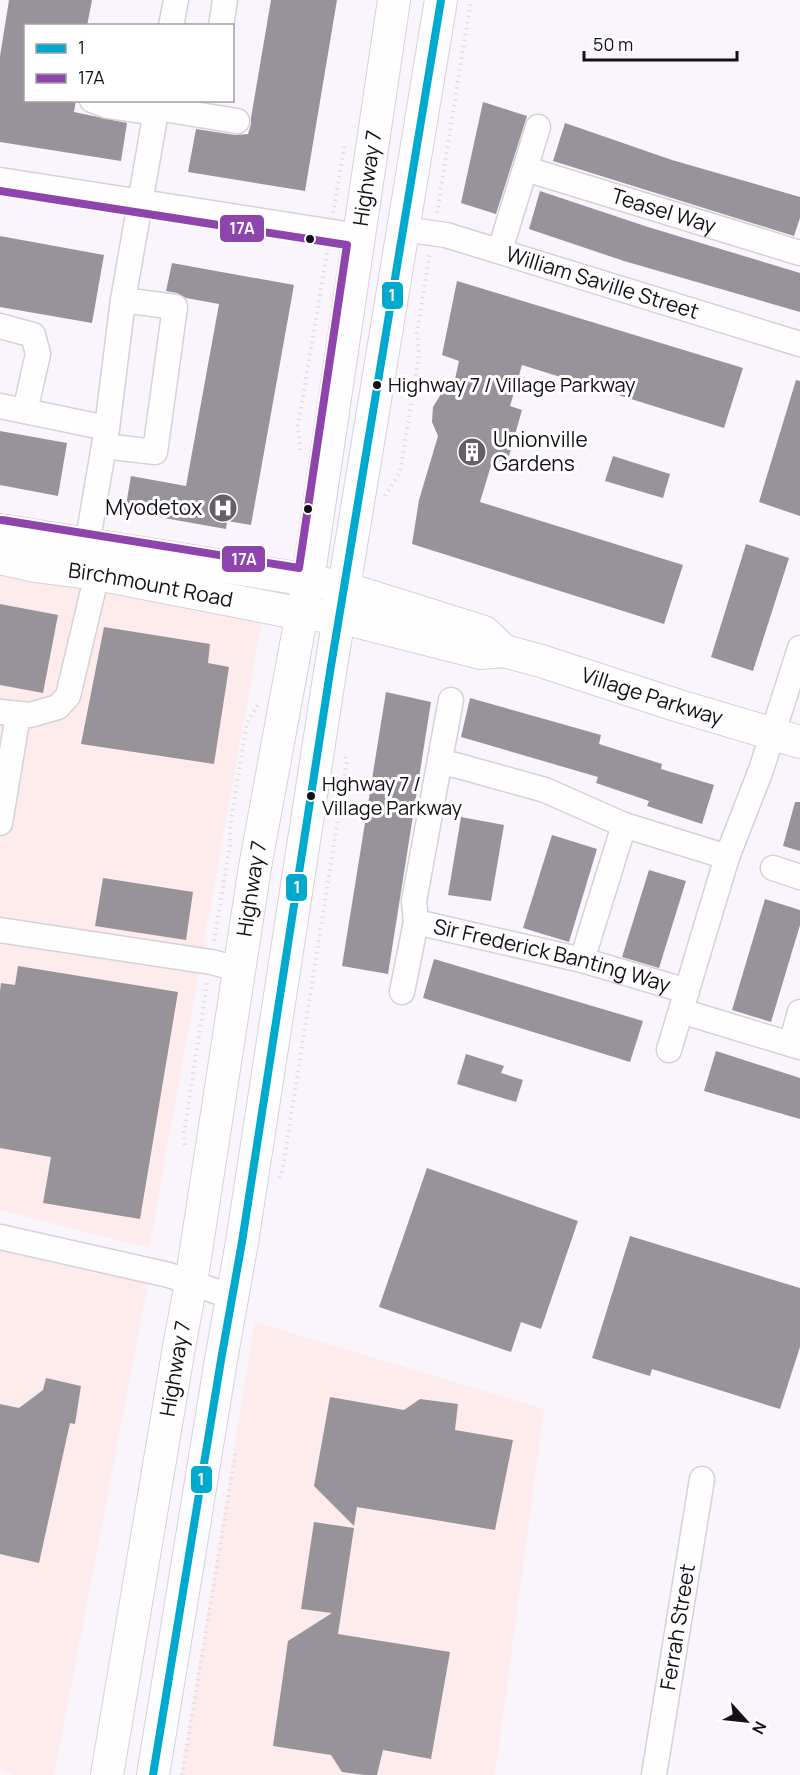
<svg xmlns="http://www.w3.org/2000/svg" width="800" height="1775" font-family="Manrope,sans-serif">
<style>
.commercial{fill:#fdeceb}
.building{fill:#98939b}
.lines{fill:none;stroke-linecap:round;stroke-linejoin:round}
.minor-casing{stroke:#d6d1d8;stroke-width:27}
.major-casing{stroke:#d6d1d8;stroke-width:34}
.path{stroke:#e0dee1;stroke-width:4;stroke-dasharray:1.5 4.5;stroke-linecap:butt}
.minor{stroke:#fefeff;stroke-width:24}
.major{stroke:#fefeff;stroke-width:32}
.bus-1-casing{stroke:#fff;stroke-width:12}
.bus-2-casing{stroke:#fff;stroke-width:12}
.bus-1{stroke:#00a9ce;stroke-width:8}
.bus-2{stroke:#8e44ad;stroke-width:8}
.bus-dot{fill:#151017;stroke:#fff;stroke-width:2}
.labels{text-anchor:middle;stroke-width:6;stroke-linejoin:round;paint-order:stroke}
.bus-label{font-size:20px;fill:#151017;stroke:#fff;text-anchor:start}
.street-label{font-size:21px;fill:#151017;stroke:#fff}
.poi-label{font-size:21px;fill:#151017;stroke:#fff;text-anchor:start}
.line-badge{stroke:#fff;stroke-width:2}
.badge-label{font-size:16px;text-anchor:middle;font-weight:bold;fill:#fff}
</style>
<rect width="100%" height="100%" fill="#faf5fc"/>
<!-- commercial -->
<g class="commercial">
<path d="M0 566 262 621 149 1248 0 1210Z"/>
<path d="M0 1246 148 1284 54 1775H14L0 1770Z"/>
<path d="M255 1322 544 1409 495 1775H181Z"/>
</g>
<!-- building -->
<g class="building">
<path d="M9 0H92L87 26H26V100H76L74 112 127 123 121 161 0 142V56Z"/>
<path d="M271 0H337L305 191 188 172 196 129 235 135 248 134 251 124V118Z"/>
<path d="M483 102 527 116 496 214 461 203Z"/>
<path d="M565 123 672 160 800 197V218L794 236 553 161Z"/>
<path d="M540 191 648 227 800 273V312L624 261 529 229Z"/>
<path d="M0 236 104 255 92 323 0 307Z"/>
<path d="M172 263 294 285 251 525 227 521 226 529 125 511 131 476 186 486 219 304 186 298 177 293 166 291Z"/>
<path d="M457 281 743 368 724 428 522 365 510 406 522 410 507 463 493 459 480 502 683 565 664 624 412 544 419 500 438 436 432 422 433 407 441 394 453 388 459 361 442 355Z"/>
<path d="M796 380 800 381V516L759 502Z"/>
<path d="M0 431 67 443 58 496 0 485Z"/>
<path d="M613 456 670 474 663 498 605 481Z"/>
<path d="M746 544 789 558 753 671 711 657Z"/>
<path d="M0 604 58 615 43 693 0 685Z"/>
<path d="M104 627 210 644 208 663 229 667 214 764 81 744Z"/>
<path d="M386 692 431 702 388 974 342 966Z"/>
<path d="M470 698 601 735 599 744 662 764 661 769 714 785 702 824 647 806 649 801 596 783 598 777 461 737Z"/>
<path d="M795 802H800V851L783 846Z"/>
<path d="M461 817 504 825 491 901 448 895Z"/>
<path d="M552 835 597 849 569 942 523 928Z"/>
<path d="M649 870 686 881 659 968 622 957Z"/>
<path d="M103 878 193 892 186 940 95 926Z"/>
<path d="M765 899 800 910V925L771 1022 732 1010Z"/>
<path d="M434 959 643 1021 630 1062 423 998Z"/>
<path d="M18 966 178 992 140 1219 43 1203 51 1157 0 1148V991L1 983 15 985Z"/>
<path d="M716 1051 800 1078V1119L704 1091Z"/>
<path d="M466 1054 504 1066 501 1073 523 1080 516 1102 457 1084Z"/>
<path d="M427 1168 578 1221 541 1329 521 1322 511 1352 379 1307Z"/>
<path d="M630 1236 800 1288V1347L780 1409 652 1369 650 1376 592 1358Z"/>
<path d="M46 1378 81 1386 75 1424 70 1423 39 1563 0 1554V1404L19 1408 43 1390Z"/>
<path d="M330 1397 404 1410 420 1399 458 1404 455 1430 513 1440 495 1530 357 1507 354 1526 314 1486Z"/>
<path d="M314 1522 354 1528 338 1634 450 1652 431 1759 383 1750 377 1775H365L342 1772 331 1755 273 1746 288 1641 332 1613 301 1609Z"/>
</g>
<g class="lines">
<!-- minor casing -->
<g class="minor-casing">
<g id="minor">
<path d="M171 26 176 0"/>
<path d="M221 26 225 0"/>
<path d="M92 100 108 106 156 113"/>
<path d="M157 108 237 121"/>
<path id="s1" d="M526 169 800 253"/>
<path d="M0 180 359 236"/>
<path id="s2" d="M403 229 446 235 800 344"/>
<path d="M500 250 538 127"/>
<path d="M0 326 33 335 38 354 25 411"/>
<path d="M0 406 107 428"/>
<path d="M104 446 155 452 175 307 123 300"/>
<path d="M87 545 107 428 123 300 158 100"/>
<path d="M0 712 30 715 58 707 68 696 97 574"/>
<path d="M440 763 455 765 545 790 624 825 727 857"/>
<path d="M0 823 18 715"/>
<path d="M773 868 800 877"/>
<path id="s3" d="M416 922 582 960 687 991"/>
<path d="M0 930 211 962 239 969"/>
<path d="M582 960 624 825"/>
<path d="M402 992 416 922 414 901 451 700"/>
<path d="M681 1011 800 1047"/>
<path d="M791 1044 800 1012"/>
<path d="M669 1050 727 857 761 770 800 648"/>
<path d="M0 1237 169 1275 232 1297"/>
<path id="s4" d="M654 1775 702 1479"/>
</g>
</g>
<!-- major casing -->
<g class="major-casing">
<g id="major">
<path d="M0 530 308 580 344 588 484 632 504 651"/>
<path id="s5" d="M0 558 35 566 97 574 302 614 339 617 481 653 504 651 541 661 676 705 800 742"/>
<path id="s6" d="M107 1775 178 1353 191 1283 255 867 308 580 394 0"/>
<path d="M153 1775 221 1360 242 1242 330 672 441 0"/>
</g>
</g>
<!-- path -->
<g class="path">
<path d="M333 213 345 143"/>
<path d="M437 213 471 0"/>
<path d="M300 450 298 426 327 253"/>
<path d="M385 496 400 472 419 355 417 333 430 252"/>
<path d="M214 941 230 845 231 819 247 723 258 705"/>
<path d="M185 1145 184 1133 207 983"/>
<path d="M279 1178 282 1173 347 762 344 754"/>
<path d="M182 1775 235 1457 234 1449"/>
</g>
<!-- minor -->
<use href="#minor" class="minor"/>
<!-- major -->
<use href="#major" class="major"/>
<!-- bus-1 casing -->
<g class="bus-1-casing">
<path id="bus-1" d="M153 1775 221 1360 242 1242 330 672 441 0"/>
</g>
<!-- bus-2 casing -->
<g class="bus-2-casing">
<path id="bus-2" d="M0 191 347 245 299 568 2 520"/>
</g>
<!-- bus-1 -->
<use href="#bus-1" class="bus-1"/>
<!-- bus-2 -->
<use href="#bus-2" class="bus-2"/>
</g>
<!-- icons -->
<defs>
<g id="building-disc" transform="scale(1.5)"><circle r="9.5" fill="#656067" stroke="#fff"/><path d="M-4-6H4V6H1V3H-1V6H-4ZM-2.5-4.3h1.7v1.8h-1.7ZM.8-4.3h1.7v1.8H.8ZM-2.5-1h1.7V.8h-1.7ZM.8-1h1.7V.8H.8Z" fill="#fff"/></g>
<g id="hospital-disc" transform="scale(1.5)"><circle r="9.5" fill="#656067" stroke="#fff"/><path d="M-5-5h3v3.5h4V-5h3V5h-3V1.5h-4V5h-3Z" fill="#fff"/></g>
</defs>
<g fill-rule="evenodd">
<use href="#building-disc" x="472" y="452"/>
<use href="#hospital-disc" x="223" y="508"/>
</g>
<!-- markers -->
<g class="bus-dot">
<circle cx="310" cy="239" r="5"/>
<circle cx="377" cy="385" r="5"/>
<circle cx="308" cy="509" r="5"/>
<circle cx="311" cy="796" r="5"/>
</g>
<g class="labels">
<!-- bus labels -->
<g class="bus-label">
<text x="388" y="392">Highway 7 / Village Parkway</text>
<text x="322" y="791">Hghway 7 /<tspan x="322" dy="24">Village Parkway</tspan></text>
</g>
<!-- street labels -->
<g class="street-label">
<text dy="7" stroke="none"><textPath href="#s6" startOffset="1618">Highway 7</textPath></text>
<text dy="7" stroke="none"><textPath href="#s1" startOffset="144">Teasel Way</textPath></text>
<text dy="7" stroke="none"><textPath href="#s2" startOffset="207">William Saville Street</textPath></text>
<text dy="7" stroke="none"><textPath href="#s5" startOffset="153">Birchmount Road</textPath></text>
<text dy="7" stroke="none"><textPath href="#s5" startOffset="669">Village Parkway</textPath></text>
<text dy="7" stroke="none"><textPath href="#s6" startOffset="898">Highway 7</textPath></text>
<text dy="7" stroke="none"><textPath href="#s3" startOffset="140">Sir Frederick Banting Way</textPath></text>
<text dy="7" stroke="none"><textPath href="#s6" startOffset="412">Highway 7</textPath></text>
<text dy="7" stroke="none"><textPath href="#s4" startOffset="150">Ferrah Street</textPath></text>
</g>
<!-- poi labels -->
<g class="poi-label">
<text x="493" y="447">Unionville<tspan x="493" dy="24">Gardens</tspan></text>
<text x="202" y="515" text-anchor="end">Myodetox</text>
</g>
</g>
<g class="line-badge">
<rect x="219" y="214" width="46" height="29" rx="6" fill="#8e44ad"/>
<rect x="381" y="281" width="23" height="29" rx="6" fill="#00a9ce"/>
<rect x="221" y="545" width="45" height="28" rx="6" fill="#8e44ad"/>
<rect x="285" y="873" width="23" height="29" rx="6" fill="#00a9ce"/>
<rect x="190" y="1465" width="23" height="29" rx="6" fill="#00a9ce"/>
</g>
<g class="badge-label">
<text x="242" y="234">17A</text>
<text x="392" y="301">1</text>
<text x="244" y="565">17A</text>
<text x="297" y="893">1</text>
<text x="201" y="1485">1</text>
</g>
<!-- legend -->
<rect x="24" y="24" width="210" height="78" fill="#ffffff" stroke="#a19fa2" stroke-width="1.5"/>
<rect x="36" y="44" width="30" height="9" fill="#00a9ce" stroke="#a19fa2" stroke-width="1.5"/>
<text x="78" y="54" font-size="18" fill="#151017">1</text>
<rect x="36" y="74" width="30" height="9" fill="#8e44ad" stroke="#a19fa2" stroke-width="1.5"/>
<text x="78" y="84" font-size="18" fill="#151017">17A</text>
<!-- north arrow -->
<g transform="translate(746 1721) rotate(117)" stroke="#ffffff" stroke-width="4.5" paint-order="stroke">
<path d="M0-4.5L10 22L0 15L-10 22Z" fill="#151017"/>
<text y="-9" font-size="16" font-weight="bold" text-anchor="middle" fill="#151017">N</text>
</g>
<!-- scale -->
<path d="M584 51v9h153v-9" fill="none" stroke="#151017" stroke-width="3"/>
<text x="593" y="51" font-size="18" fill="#151017" stroke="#ffffff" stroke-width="4.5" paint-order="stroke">50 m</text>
</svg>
